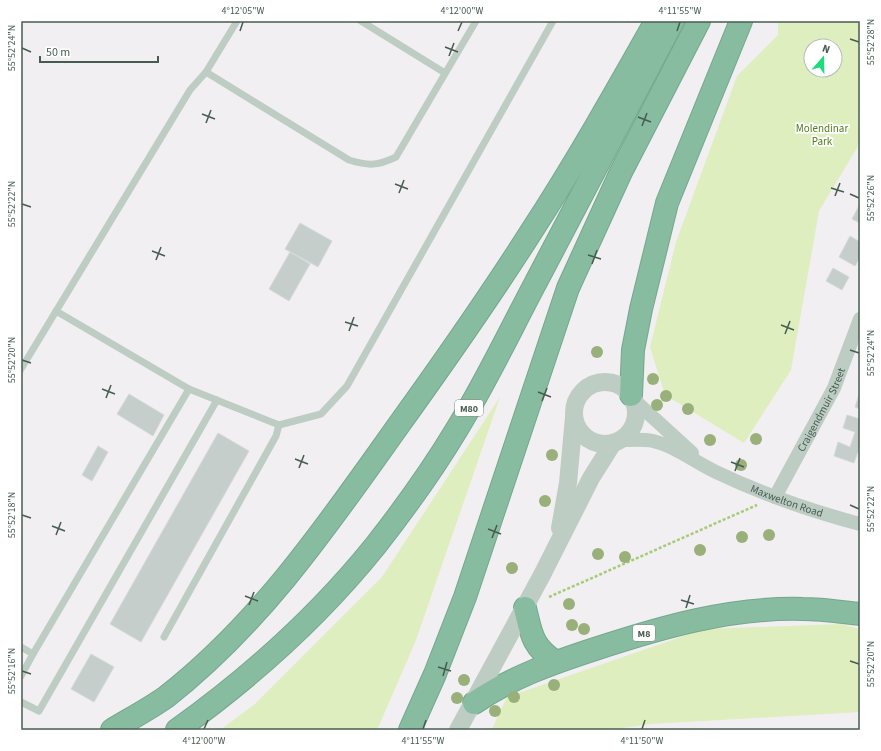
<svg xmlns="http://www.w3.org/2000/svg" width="881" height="751" font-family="'Source Sans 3',sans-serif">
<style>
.green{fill:#deeebe;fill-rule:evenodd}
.building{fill:#c6cecb;stroke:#d3dad8}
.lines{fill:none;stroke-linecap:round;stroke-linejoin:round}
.motorway-casing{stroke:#73a88c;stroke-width:24}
.path{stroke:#a6cb77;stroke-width:2.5;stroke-dasharray:3 2;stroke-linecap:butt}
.service{stroke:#bdcdc4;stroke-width:7}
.minor{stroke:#bdcdc4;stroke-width:14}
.tertiary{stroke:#bdcdc4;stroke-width:18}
.motorway{stroke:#88bca0;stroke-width:22}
.tree{fill:#99b07a}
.ticks{fill:none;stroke:#475c50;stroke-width:1.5}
.labels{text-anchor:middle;stroke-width:3.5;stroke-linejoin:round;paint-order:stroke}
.shield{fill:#fff;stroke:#7e8d84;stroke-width:1}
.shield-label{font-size:10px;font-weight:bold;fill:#475c50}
.park-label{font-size:11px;fill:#517c19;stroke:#fff}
.street-label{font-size:11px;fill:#475c50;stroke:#fff}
.neatline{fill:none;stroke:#475c50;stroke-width:1.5}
.ticks-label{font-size:10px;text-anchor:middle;fill:#475c50}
</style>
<rect width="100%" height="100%" fill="#f1eff1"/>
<!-- green -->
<g class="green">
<path d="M778 21H860V143L819 211 791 370 744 443 665 395 650 347 676 242 737 76 778 35ZM811 46H835V70H811Z"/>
<path d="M500 397 416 640 377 730H220L255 704 382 577Z"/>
<path d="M841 624 860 629V712L651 724 609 730 492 729 507 697 704 629Z"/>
</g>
<!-- building -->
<g class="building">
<path d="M860 204V223L852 219Z"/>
<path d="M300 223 332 241 318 267 285 249Z"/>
<path d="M850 236 860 242V258L855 266 839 257Z"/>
<path d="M290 252 310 264 289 301 269 289Z"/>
<path d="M833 268 849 277 842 290 826 281Z"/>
<path d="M860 392V409L855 407Z"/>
<path d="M129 394 164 415 153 436 117 414Z"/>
<path d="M847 415 860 419V452H858L854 463 834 456 838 442 850 447 855 432 843 428Z"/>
<path d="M218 433 249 451 141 642 110 624Z"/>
<path d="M98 446 108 452 92 481 82 475Z"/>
<path d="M91 654 114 667 94 702 71 689Z"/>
</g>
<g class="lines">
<!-- motorway casing -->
<g class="motorway-casing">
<g id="motorway">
<path d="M631 395 633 350 641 309 667 203 741 21"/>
<path d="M525 608C531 633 532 647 556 662"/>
<path d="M474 703C512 677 552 663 595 649 662 627 731 607 803 609 822 609 841 612 860 614"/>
<path d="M112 730C130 719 149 709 166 697 261 623 329 523 398 426 444 362 489 298 531 232 576 163 616 92 656 21"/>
<path d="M177 730C251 677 319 616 376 545 405 508 433 469 457 429 486 382 510 331 536 282 582 195 628 108 673 21"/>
<path d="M410 730 435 674 465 597 568 288 621 172 699 21"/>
</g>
</g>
<!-- path -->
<path class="path" d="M549 597 757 505"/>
<!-- service -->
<g class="service">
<path d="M361 21 445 73"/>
<path d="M206 72 349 160C369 166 377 166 396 157L476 21"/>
<path d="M56 311 189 389"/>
<path d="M21 369 190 90 206 72 237 21"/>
<path d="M164 637 276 436 279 425"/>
<path d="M21 647 33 654 189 389 279 425 321 414 347 386 553 21"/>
<path d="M21 676 33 654"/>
<path d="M21 702 39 711 217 400"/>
</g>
<!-- minor -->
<g class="minor">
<path d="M635 401 692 453"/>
<path id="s1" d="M622 440C632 440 643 439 653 441 675 446 695 462 716 472 762 494 811 511 860 524"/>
<path id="s2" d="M775 497 834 388 860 319"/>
</g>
<!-- tertiary -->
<g class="tertiary">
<circle cx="605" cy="413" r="31"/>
<path d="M560 528 568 483 574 417"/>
<path d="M458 730 542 575 591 478 613 443"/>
</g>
<!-- motorway -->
<use href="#motorway" class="motorway"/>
</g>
<!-- trees -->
<g class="tree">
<circle cx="597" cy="352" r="6"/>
<circle cx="653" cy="379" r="6"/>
<circle cx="666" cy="396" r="6"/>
<circle cx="657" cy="405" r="6"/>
<circle cx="688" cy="409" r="6"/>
<circle cx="756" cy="439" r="6"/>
<circle cx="710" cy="440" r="6"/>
<circle cx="552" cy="455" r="6"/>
<circle cx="741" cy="465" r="6"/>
<circle cx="545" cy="501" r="6"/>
<circle cx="769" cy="535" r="6"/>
<circle cx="742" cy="537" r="6"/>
<circle cx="700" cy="550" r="6"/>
<circle cx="598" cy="554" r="6"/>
<circle cx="625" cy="557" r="6"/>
<circle cx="512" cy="568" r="6"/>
<circle cx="569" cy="604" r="6"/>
<circle cx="572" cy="625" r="6"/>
<circle cx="584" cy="629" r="6"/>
<circle cx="464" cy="680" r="6"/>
<circle cx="554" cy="685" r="6"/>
<circle cx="514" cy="697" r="6"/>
<circle cx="457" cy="698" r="6"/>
<circle cx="495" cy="711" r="6"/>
</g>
<!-- ticks -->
<path class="ticks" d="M240 31 243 22M458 31 462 22M677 31 680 22M850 39 859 42M445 47 458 52M22 48 31 52M449 56 454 43M202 114 215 119M638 117 651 122M206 123 211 110M642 126 647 113M395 184 408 189M831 188 844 192M399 193 404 180M850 194 859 198M835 196 840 183M22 204 31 207M152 251 165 256M588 255 601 259M156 260 161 247M592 264 597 250M345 322 358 326M781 325 794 330M349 331 354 317M785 334 790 321M850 350 859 353M22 360 31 363M102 389 115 394M538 392 551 397M106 398 111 385M542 401 547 388M295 459 308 464M731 462 744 467M299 468 304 455M735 471 740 458M850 505 859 509M22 515 31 518M52 526 65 531M488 529 501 534M56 535 61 522M492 538 497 525M245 596 258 601M681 600 694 604M249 605 254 592M686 608 690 595M850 661 859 664M438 667 451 671M22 671 31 674M443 676 447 662M204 729 208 720M423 729 426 720M642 729 645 720"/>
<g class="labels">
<!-- shield labels -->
<g class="shield">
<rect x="455" y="400" width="28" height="16" rx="3"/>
<rect x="633" y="625" width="22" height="16" rx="3"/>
</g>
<g class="shield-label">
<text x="469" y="412">M80</text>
<text x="644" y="637">M8</text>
</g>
<!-- park labels -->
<g class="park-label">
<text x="822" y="132">Molendinar<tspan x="822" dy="13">Park</tspan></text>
</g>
<!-- street labels -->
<g class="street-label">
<text dy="4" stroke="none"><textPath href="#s2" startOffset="99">Craigendmuir Street</textPath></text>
<text dy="4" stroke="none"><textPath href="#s1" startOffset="178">Maxwelton Road</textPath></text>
</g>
</g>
<!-- border -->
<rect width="881" height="751" fill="none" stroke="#ffffff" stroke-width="44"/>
<!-- north arrow -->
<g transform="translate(823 58) rotate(20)"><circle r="19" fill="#ffffff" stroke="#b5beb9"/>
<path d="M0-3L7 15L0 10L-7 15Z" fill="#1edc7d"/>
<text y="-6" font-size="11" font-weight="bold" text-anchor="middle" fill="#475c50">N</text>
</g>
<!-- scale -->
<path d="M40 56v6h118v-6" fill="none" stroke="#475c50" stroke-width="2"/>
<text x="46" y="56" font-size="12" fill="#475c50" stroke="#ffffff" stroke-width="3" paint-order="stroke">50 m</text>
<rect x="22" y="22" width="837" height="707" class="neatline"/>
<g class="ticks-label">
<text x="243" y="14">4°12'05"W</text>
<text x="462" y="14">4°12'00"W</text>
<text x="680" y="14">4°11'55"W</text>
<text transform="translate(870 42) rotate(-90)" y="4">55°52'28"N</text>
<text transform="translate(11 48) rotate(-90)" y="4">55°52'24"N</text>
<text transform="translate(870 198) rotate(-90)" y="4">55°52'26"N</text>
<text transform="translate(11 204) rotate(-90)" y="4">55°52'22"N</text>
<text transform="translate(870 353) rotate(-90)" y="4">55°52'24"N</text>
<text transform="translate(11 360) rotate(-90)" y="4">55°52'20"N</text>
<text transform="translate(870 509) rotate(-90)" y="4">55°52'22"N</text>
<text transform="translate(11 515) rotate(-90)" y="4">55°52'18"N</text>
<text transform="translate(870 664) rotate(-90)" y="4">55°52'20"N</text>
<text transform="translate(11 671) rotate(-90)" y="4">55°52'16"N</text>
<text x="204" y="744">4°12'00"W</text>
<text x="423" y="744">4°11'55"W</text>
<text x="642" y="744">4°11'50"W</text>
</g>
</svg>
